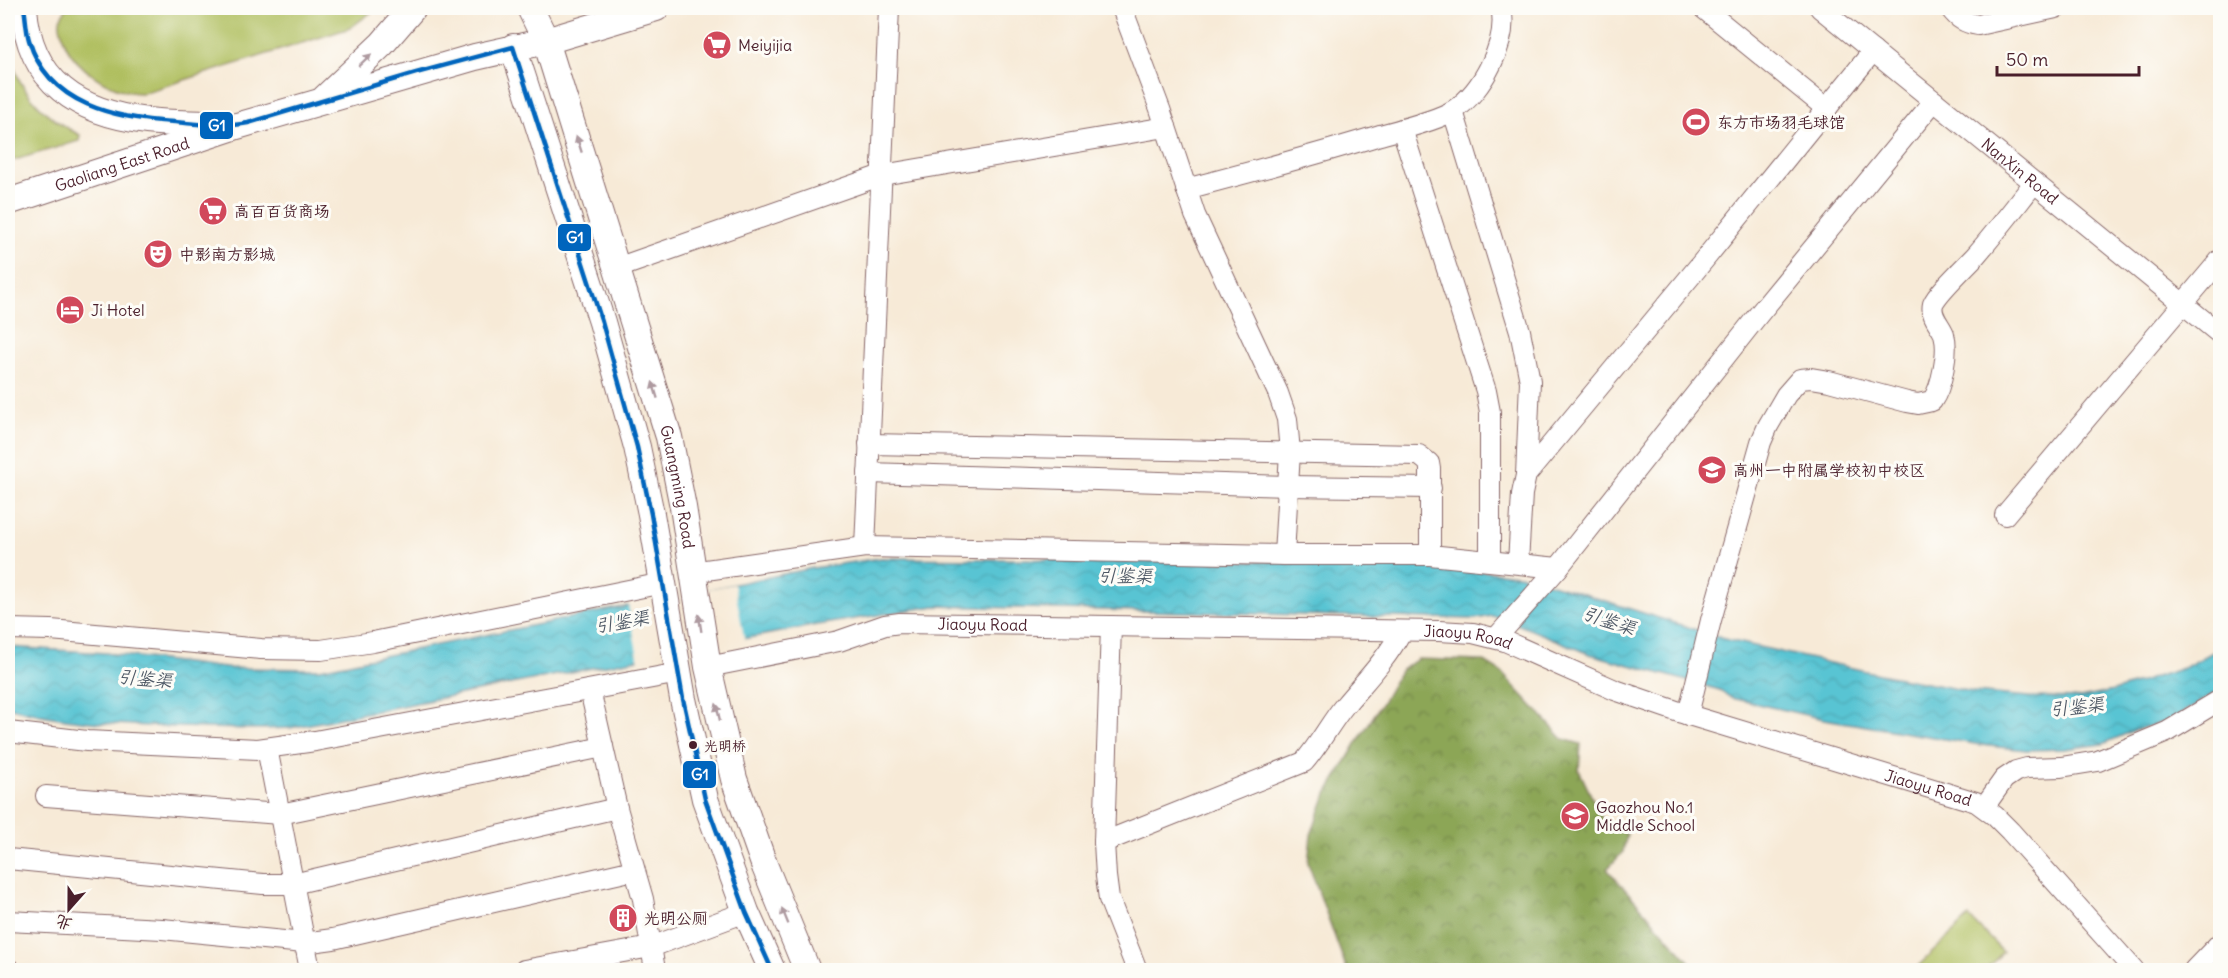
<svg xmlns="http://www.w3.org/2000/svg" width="2228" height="978" font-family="Delius,'LXGW WenKai TC',sans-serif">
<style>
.green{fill:#b0bf61;stroke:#7d6f46;stroke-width:1.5}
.forest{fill:url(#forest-crowns);stroke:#6b6241;stroke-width:1.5}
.water{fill:url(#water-waves);stroke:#52727f;stroke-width:1.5}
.pier{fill:#f7ead7}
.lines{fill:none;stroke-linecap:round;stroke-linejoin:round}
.minor-casing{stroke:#876667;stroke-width:22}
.major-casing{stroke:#876667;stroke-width:28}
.minor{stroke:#fff;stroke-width:20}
.major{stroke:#fff;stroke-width:26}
.bus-1-casing{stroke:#fdfcf7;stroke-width:9}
.bus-1{stroke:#0065bd;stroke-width:4.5}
.oneway{fill:#ae9aa0}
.bus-dot{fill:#4a1f2b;stroke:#fdfcf7;stroke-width:2}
.labels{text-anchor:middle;stroke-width:6;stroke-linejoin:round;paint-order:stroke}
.bus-label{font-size:14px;fill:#4a1f2b;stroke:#fdfcf7;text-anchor:start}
.poi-label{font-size:16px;fill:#4a1f2b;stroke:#fdfcf7;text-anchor:start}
.street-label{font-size:16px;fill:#4a1f2b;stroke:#fdfcf7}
.water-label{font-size:18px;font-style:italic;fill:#4f5966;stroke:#fdfcf7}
.line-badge{stroke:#fdfcf7;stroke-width:2}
.badge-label{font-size:16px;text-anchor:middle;font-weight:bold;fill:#fff}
</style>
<defs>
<pattern id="forest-crowns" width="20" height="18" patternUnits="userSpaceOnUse" patternTransform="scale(1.5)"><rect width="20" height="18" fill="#8ca657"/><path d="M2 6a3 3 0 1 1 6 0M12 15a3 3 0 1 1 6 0" fill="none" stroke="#748748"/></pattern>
<pattern id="water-waves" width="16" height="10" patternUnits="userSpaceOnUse" patternTransform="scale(1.5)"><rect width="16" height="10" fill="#59c4d3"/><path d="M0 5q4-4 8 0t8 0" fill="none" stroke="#4fa8b5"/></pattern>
</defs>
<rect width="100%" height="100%" fill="#fdfcf7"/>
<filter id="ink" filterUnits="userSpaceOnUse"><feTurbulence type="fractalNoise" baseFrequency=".0167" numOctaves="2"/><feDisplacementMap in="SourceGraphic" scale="12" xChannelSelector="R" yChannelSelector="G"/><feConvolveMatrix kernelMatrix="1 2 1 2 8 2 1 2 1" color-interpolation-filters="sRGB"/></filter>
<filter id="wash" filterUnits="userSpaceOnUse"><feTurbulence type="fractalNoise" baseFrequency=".008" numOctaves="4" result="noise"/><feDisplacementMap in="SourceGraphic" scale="24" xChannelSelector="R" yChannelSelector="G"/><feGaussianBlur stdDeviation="1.35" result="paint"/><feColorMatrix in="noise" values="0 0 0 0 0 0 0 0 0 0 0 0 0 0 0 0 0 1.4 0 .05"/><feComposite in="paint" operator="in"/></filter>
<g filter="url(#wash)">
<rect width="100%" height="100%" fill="#f7ead7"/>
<!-- green -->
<g class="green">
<path d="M67 8H377L350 28 143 93C112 94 68 65 62 33 61 30 59 23 60 20 61 16 65 11 67 8Z"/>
<path d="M8 53C12 63 16 73 21 83 35 106 56 123 80 135L79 141 8 162Z"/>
<path d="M1969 917 2003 952 1985 970H1914Z"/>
</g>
<!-- forest -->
<path class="forest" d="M1418 659 1483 661 1501 672 1563 739 1581 744 1579 770 1604 823 1627 834 1623 852 1607 869 1697 970H1347L1308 863 1311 835 1325 797 1356 744 1380 706 1400 671Z"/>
<!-- water -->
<path class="water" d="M881 558 1408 563 1527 576 1728 640 1879 674 1973 692 2028 697 2080 698 2114 691 2186 667 2220 648V690L2169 721 2135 730 2103 744 2064 749 2027 750 1981 745 1824 719 1731 698 1720 690 1590 654 1502 618 1492 616 1475 619 935 606 817 625 632 660 290 728C253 730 217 728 180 727 122 725 63 723 8 707V647L106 653 226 668 320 669 813 568Z"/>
<!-- pier -->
<g class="pier">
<path d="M734 584 745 642 639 662 628 604Z"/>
<path d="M8 644H11L10 711 8 710Z"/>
</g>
</g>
<g filter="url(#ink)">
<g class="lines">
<!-- minor casing -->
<g class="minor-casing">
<g id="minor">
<path d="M1122 8 1160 109 1195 215 1278 393 1287 419 1290 452 1284 555"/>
<path d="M1703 8 1827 109"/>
<path id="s1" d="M1820 8 2220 334"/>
<path d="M1950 8C1958 19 1965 23 1978 25L2056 8"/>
<path d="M1453 111 1520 331 1530 381 1526 475"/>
<path d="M1402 129 1486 391 1490 412V559"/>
<path d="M1186 189C1251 172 1316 155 1380 135 1399 130 1439 120 1454 110 1482 92 1509 41 1501 8"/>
<path d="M617 268 882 175 1166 127"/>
<path d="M869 444 1419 455 1429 463 1430 469V555"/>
<path d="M868 473 1288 486 1431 488"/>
<path d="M2005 515 2220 260"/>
<path d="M865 547 889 8"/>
<path d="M1518 563 1522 494 1526 475 1704 260 1873 51"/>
<path d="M692 572 865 547 1284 555H1430L1558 568"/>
<path d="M1111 626 1104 842 1106 876 1109 899 1137 970"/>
<path d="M8 629 51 630 261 649 321 650 373 642 663 583"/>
<path d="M1496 638 1558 568 1759 314 1934 101"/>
<path id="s2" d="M708 667 839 641 885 625 900 623 1439 631 1473 633 1505 641 1615 690 1682 713 1976 802 1995 816 2010 831 2134 970"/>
<path d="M590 690 617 808 643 899 655 970"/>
<path d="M1688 715 1711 620 1761 442 1768 426 1786 395 1800 379 1811 378 1829 381 1907 402 1918 404 1932 401C1942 387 1949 351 1944 334 1940 324 1930 316 1933 304 1937 293 1966 266 1976 255 1996 232 2015 207 2034 183"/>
<path d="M8 732 87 741 258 749 315 741 679 673"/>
<path d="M267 748 310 970"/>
<path d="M46 796 280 814 603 747"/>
<path d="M1984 807 2004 779 2016 771 2027 768 2061 767 2098 761 2167 732 2220 700"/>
<path d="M1104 842 1304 762C1320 744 1330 723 1345 705 1365 681 1386 660 1401 632"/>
<path d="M8 859 263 884H293L617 808"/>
<path d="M8 921 162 929 304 943 333 939 634 870"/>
<path d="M8 970H10"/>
<path d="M524 970 651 947 746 912"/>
<path d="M2194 970 2220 943"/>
</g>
</g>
<!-- major casing -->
<g class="major-casing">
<g id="major">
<path d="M24 8C29 82 79 113 147 121 172 124 197 123 222 125"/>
<path id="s3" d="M530 8 546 41 669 437 683 507 708 667 734 779 765 867 807 970"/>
<path d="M513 47 602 322 637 447 651 514 683 699 705 799 746 912 772 970"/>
<path d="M325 98 382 44 413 8"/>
<path id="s4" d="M8 202 237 126 475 57 546 41 656 8"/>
</g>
</g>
<!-- minor -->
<use href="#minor" class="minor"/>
<!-- major -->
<use href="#major" class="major"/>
<!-- bus-1 casing -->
<g class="bus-1-casing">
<path id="bus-1" d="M24 8C26 18 26 30 29 40 48 105 116 119 175 122 199 124 224 128 248 123L416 73 513 47 602 322 637 447 651 514 683 699 705 799 746 912 772 970"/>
</g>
<!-- bus-1 -->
<use href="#bus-1" class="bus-1"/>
</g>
<!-- one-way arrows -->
<defs><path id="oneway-solid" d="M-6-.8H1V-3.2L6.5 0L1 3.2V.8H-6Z" transform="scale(1.5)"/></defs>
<g class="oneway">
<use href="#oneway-solid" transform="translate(365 60) rotate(-43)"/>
<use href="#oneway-solid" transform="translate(579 144) rotate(-108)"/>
<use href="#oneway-solid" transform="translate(655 390) rotate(-107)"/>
<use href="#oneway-solid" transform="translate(700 623) rotate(-99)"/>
<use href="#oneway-solid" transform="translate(718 712) rotate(-103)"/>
<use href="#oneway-solid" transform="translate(785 916) rotate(-112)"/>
</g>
</g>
<!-- icons -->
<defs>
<g id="supermarket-disc" transform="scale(1.5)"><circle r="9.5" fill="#d1495b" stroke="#fdfcf7"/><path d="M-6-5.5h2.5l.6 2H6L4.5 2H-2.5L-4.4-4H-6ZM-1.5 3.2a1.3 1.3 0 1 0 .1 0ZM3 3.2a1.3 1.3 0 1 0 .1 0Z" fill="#fff"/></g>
<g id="stadium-disc" transform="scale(1.5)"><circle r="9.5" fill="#d1495b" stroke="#fdfcf7"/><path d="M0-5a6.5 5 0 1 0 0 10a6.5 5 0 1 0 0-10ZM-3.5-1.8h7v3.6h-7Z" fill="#fff"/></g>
<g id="theatre-disc" transform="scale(1.5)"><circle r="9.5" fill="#d1495b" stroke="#fdfcf7"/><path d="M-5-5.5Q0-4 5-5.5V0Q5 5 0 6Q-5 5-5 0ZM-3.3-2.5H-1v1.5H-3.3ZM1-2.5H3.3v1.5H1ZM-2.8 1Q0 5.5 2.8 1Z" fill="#fff"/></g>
<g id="hotel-disc" transform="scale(1.5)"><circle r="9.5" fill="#d1495b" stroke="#fdfcf7"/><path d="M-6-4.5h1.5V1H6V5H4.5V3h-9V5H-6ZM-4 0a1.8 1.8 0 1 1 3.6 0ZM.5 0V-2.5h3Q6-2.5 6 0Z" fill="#fff"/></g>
<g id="school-disc" transform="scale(1.5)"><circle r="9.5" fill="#d1495b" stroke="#fdfcf7"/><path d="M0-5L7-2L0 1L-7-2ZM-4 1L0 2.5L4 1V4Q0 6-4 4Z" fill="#fff"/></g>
<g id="building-disc" transform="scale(1.5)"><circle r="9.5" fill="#d1495b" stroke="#fdfcf7"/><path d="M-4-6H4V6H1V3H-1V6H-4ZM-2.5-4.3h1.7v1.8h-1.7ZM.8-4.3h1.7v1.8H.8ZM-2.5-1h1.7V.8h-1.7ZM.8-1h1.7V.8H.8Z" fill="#fff"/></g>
</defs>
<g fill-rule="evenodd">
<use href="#supermarket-disc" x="717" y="45"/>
<use href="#stadium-disc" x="1696" y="122"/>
<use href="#supermarket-disc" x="213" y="211"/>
<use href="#theatre-disc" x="158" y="254"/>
<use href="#hotel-disc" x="70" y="310"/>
<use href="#school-disc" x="1712" y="470"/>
<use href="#school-disc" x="1575" y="816"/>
<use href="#building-disc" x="623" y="918"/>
</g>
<!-- markers -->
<circle class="bus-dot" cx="693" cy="745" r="5"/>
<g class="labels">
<!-- bus labels -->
<g class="bus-label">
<text x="704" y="751">光明桥</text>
</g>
<!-- poi labels -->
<g class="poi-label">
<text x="738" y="51">Meiyijia</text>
<text x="1717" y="128">东方市场羽毛球馆</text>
<text x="234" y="217">高百百货商场</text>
<text x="179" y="260">中影南方影城</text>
<text x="91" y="316">Ji Hotel</text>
<text x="1733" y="476">高州一中附属学校初中校区</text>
<text x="1596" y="813">Gaozhou No.1<tspan x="1596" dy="18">Middle School</tspan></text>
<text x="644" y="924">光明公厕</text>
</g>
<!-- street labels -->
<g class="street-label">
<text dy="6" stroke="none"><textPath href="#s4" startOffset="120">Gaoliang East Road</textPath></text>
<text dy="6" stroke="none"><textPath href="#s1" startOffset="258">NanXin Road</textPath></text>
<text dy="6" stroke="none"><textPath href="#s3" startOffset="502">Guangming Road</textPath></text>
<text dy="6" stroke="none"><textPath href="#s2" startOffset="280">Jiaoyu Road</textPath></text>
<text dy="6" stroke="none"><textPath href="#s2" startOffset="766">Jiaoyu Road</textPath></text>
<text dy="6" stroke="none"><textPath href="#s2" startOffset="1252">Jiaoyu Road</textPath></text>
</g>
<!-- water labels -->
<g class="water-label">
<text transform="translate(1125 576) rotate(1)" y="6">引鉴渠</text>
<text transform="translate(1609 621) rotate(18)" y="6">引鉴渠</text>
<text transform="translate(622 622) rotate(-10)" y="6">引鉴渠</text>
<text transform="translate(145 679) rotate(5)" y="6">引鉴渠</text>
<text transform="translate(2077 707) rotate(-6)" y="6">引鉴渠</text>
</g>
</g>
<g class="line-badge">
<rect x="199" y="111" width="35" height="29" rx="6" fill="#0065bd"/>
<rect x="557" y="223" width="35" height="29" rx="6" fill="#0065bd"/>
<rect x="682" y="760" width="35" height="29" rx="6" fill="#0065bd"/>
</g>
<g class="badge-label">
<text x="217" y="131">G1</text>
<text x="575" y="243">G1</text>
<text x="700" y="780">G1</text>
</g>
<!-- margin -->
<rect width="2228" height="978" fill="none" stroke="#fdfcf7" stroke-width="30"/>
<!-- north arrow -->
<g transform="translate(69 909) rotate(201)" stroke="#fdfcf7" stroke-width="4.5" paint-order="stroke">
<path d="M0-4.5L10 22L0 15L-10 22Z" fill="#4a1f2b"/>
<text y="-9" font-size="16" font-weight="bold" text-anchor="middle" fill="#4a1f2b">北</text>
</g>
<!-- scale -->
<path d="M1997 66v9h142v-9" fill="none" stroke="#4a1f2b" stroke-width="3"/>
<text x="2006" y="66" font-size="18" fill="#4a1f2b" stroke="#fdfcf7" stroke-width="4.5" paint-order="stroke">50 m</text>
</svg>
